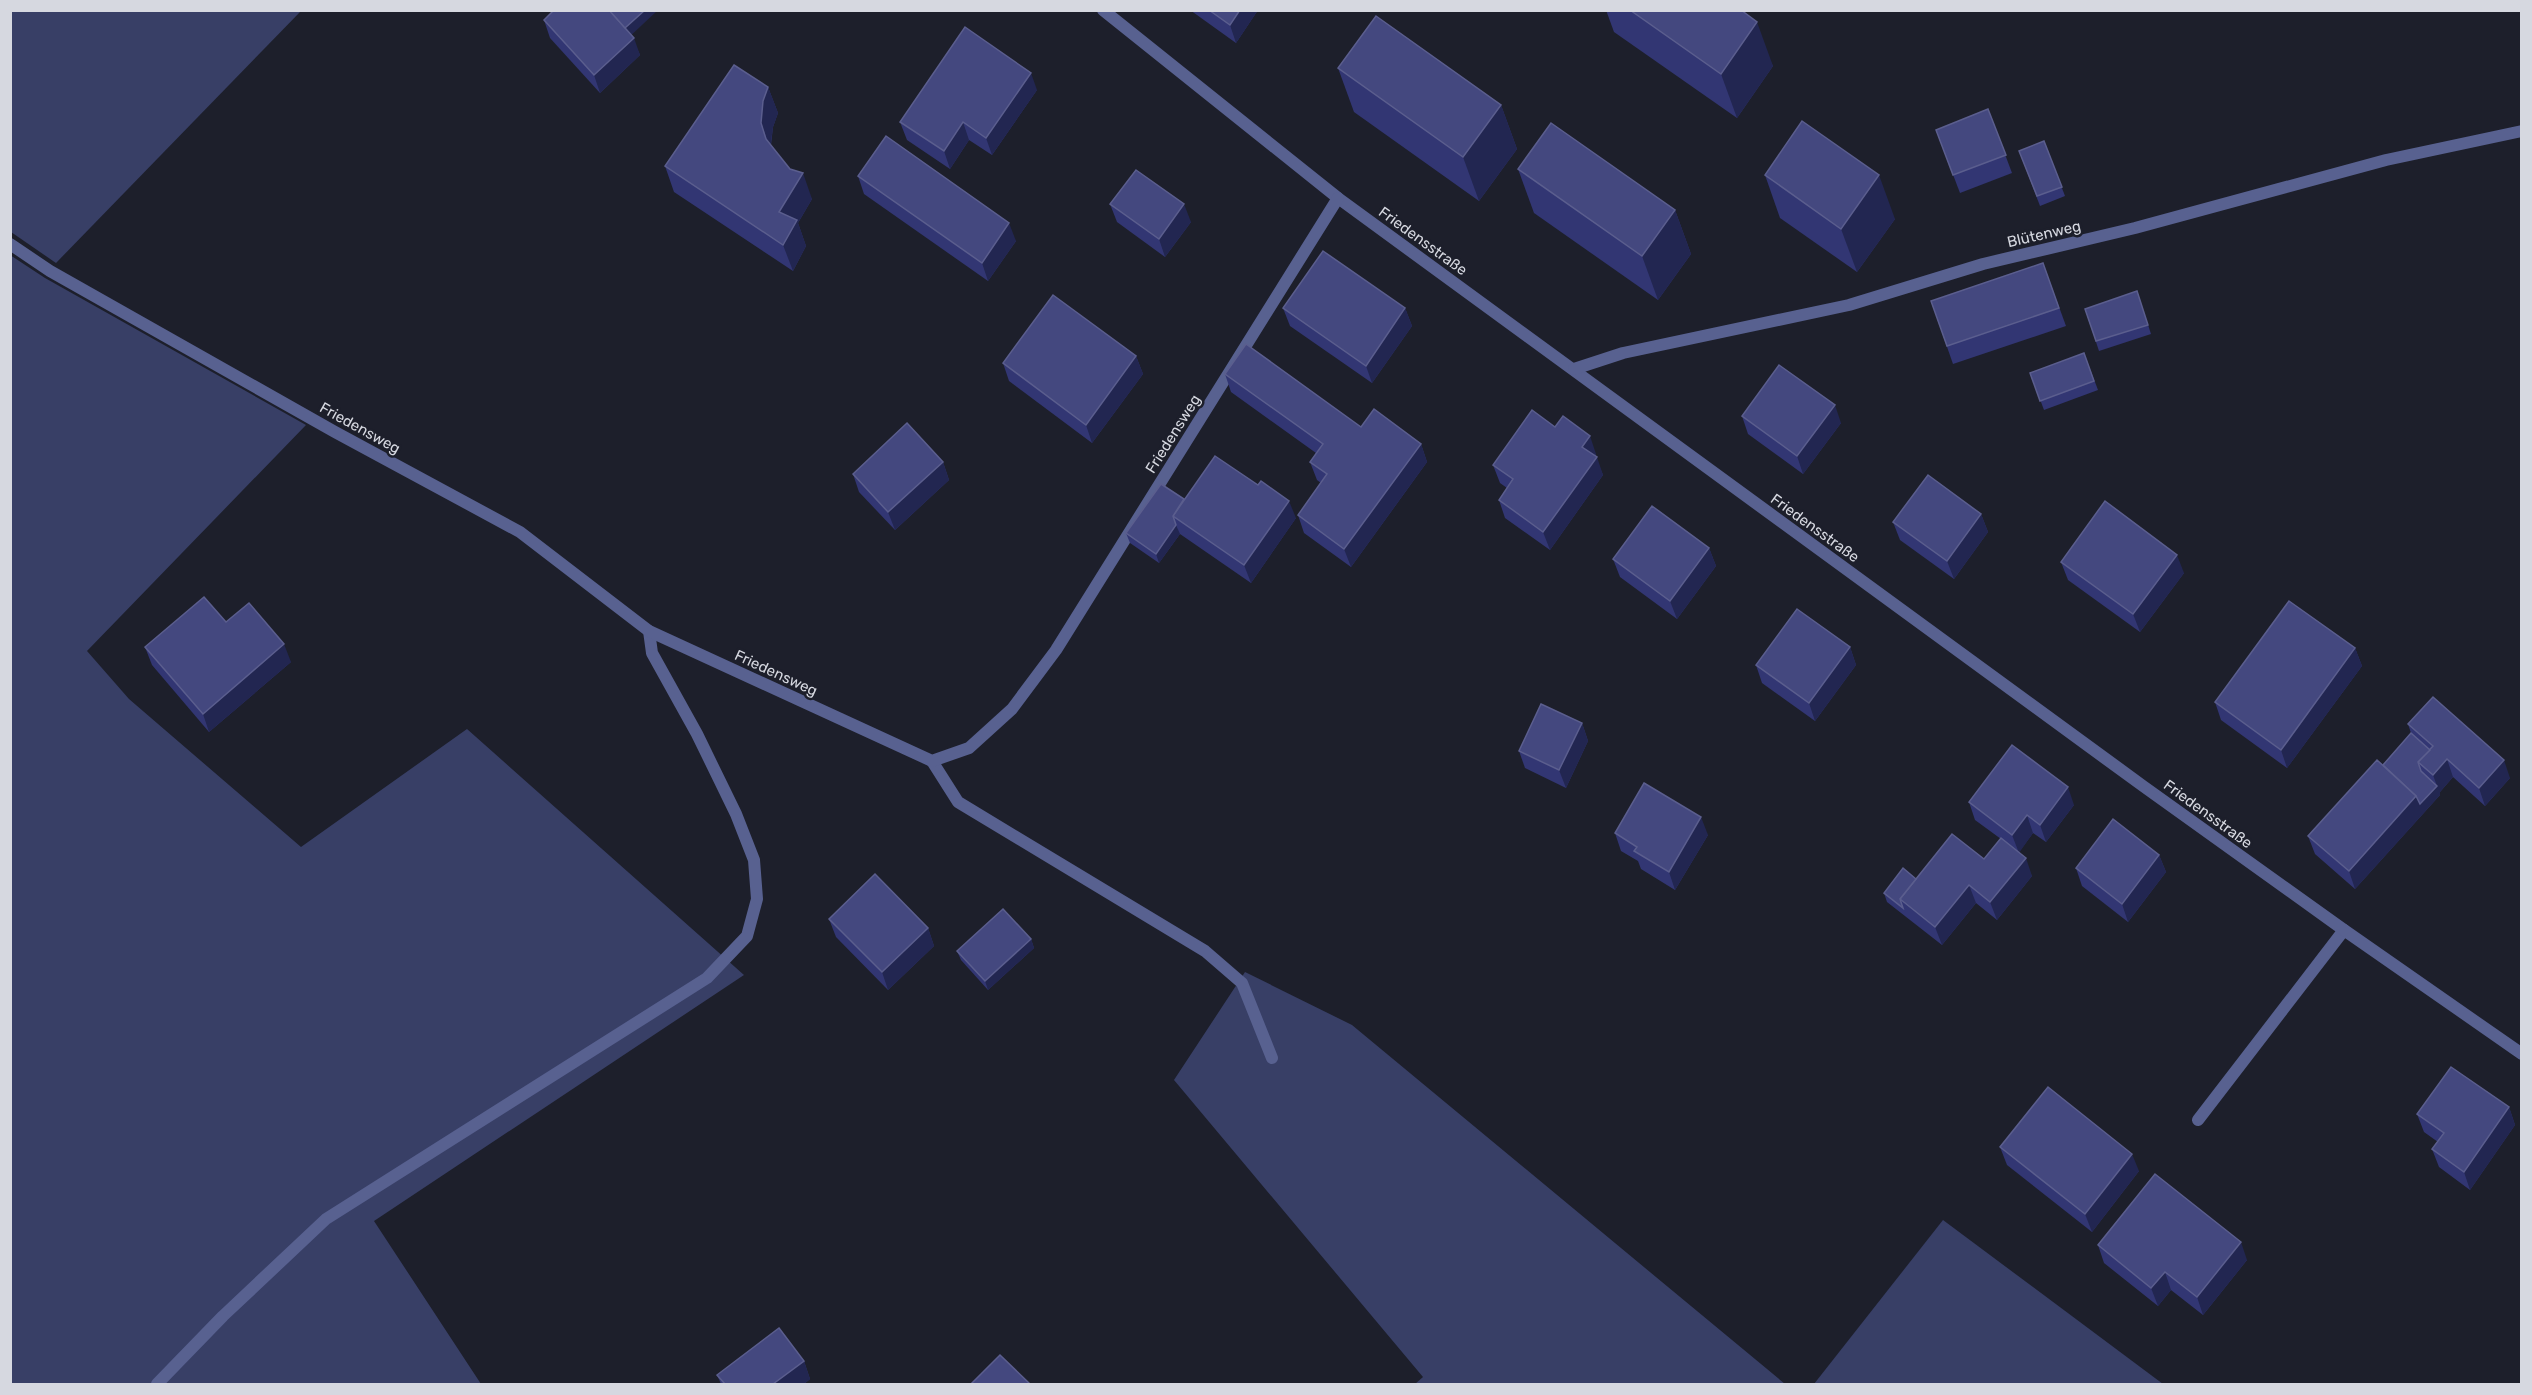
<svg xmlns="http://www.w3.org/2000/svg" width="2532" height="1395" font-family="Rubik,sans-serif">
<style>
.green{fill:#383f66}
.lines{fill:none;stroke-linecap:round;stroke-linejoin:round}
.lane{stroke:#586190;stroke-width:12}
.street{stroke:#586190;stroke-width:12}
.wall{fill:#323673}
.shaded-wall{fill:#222651}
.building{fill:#44487f;stroke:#5b5e8e;stroke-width:1.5}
.labels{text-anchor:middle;stroke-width:5;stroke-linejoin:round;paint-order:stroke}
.street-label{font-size:15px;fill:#d6d8e0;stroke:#1d1f2b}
</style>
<rect width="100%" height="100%" fill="#1d1f2b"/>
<!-- green -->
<g class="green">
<path d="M11 10H301V11L56 263 11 232Z"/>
<path d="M10 255 45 278 306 425 87 651 129 699 301 847 467 729 744 975 374 1221 481 1384H11Z"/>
<path d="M1245 972 1352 1025 1785 1384H1415L1423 1377 1174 1080Z"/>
<path d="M1943 1220 2163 1384H1814Z"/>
</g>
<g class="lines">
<!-- lane -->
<g class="lane">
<path d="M932 761 958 802 1205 951 1242 983 1272 1058"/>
<path d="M2198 1120 2344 930"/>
<path d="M157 1384 223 1316 326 1219 707 978 747 936 757 899 754 860 736 814 697 734 652 653 649 631"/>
</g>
<!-- street -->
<g class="street">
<path d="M1103 10 1338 198 2143 786 2344 930 2522 1054"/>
<path d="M10 244 50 271 335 432 520 532 649 631 932 761 969 748 1012 709 1056 650 1338 198"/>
<path d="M1574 369 1623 353 1849 305 1983 264 2135 228 2386 160 2522 131"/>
</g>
</g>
<!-- wall -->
<g class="wall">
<path d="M1190 10H1258L1236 43Z"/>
<path d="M1606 10H1741L1773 66 1737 118 1614 32Z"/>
<path d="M544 20 631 35 640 55 600 93 550 38Z"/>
<path d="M1338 68 1501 105 1517 149 1479 201 1354 112Z"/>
<path d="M768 87 778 113 773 127 771 145 812 199 798 223 806 246 793 271 674 192 665 166Z"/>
<path d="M1037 90 992 155 969 140 950 169 907 140 900 122Z"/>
<path d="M1988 109 2012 173 1960 193 1936 130Z"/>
<path d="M2044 141 2065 196 2040 206 2019 151Z"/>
<path d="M1518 169 1675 210 1691 254 1658 300 1534 213Z"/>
<path d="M1765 175 1895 219 1857 272 1780 218Z"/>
<path d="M858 176 1016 241 988 281 864 194Z"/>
<path d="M1110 204 1191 222 1165 257 1117 222Z"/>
<path d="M2043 263 2066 326 1953 364 1931 301Z"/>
<path d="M2137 291 2151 334 2099 351 2085 309Z"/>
<path d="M1283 308H1405L1412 326 1372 383 1290 326Z"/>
<path d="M2084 353 2098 390 2044 410 2030 373Z"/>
<path d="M1136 356 1143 374 1092 443 1009 381 1003 363Z"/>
<path d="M1225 374 1361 427 1421 444 1427 462 1351 567 1304 533 1298 515 1321 483 1317 480 1310 462 1316 453 1231 392Z"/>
<path d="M1742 416 1841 423 1803 474 1748 434Z"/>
<path d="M1555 427 1596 454 1595 456 1603 475 1550 550 1505 518 1499 500 1507 488 1500 483 1493 465Z"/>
<path d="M943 462 949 480 895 530 859 492 853 474Z"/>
<path d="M1184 499 1296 518 1251 583 1180 534 1159 563 1130 543 1126 533Z"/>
<path d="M1981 514 1988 532 1954 579 1900 540 1893 522Z"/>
<path d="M1709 548 1716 566 1677 619 1620 577 1613 559Z"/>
<path d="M2061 562 2184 573 2140 632 2068 580Z"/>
<path d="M226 622 291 662 209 732 152 665 145 647Z"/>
<path d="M1850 647 1856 665 1815 721 1762 683 1756 665Z"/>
<path d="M2355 648 2362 666 2287 768 2221 720 2215 702Z"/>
<path d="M1582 723 1588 741 1566 788 1525 768 1519 751Z"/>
<path d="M2408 724 2510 778 2485 806 2453 777 2440 792V795L2355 889 2315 854 2308 836 2383 765 2411 733Z"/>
<path d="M1969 802 2074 805 2046 842 2033 833 2019 852 2032 876 1997 920 1976 903 1942 945 1887 902 1884 893 1984 859 2001 839 1975 820Z"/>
<path d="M1615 833 1708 835 1675 890 1641 869 1638 861 1621 851Z"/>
<path d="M2159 855 2166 872 2128 922 2082 886 2076 868Z"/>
<path d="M829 919 928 928 934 946 888 990 836 937Z"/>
<path d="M1031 939 1034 948 988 990 961 960 957 951Z"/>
<path d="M2509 1107 2515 1125 2470 1190 2439 1167 2432 1149 2438 1142 2424 1132 2417 1114Z"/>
<path d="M2000 1147 2139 1171 2092 1232 2007 1165Z"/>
<path d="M2098 1245 2247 1260 2203 1315 2171 1290 2158 1306 2104 1263Z"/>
<path d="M804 1361 810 1379 804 1384H721L717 1375Z"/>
</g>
<!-- shaded-wall -->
<g class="shaded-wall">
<path d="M645 10H658L626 40 622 31Z"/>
<path d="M1240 10H1258L1236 43 1230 25Z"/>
<path d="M1757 22 1773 66 1737 118 1721 74Z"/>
<path d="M634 38 640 55 600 93 594 75Z"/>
<path d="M1031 73 1037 90 992 155 986 138Z"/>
<path d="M768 87 778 113 773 127 770 149 776 165 761 123 763 101Z"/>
<path d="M1501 105 1517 149 1479 201 1463 157Z"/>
<path d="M963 122 969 140 950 169 944 151Z"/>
<path d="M803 173 812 199 798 223 806 246 793 271 783 245 779 212Z"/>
<path d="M1879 175 1895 219 1857 272 1841 229Z"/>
<path d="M1184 204 1191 222 1165 257 1159 239Z"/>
<path d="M1675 210 1691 254 1658 300 1642 256Z"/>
<path d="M1009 223 1016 241 988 281 982 263Z"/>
<path d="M1405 308 1412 326 1372 383 1366 366Z"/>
<path d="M1136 356 1143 374 1092 443 1086 425Z"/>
<path d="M1835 405 1841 423 1803 474 1797 456Z"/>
<path d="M1590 436 1596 454 1589 465 1582 447Z"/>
<path d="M1421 444 1427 462 1351 567 1344 549Z"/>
<path d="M1597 457 1603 475 1550 550 1543 532Z"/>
<path d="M943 462 949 480 895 530 888 512Z"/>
<path d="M1289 501 1296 518 1251 583 1244 565Z"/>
<path d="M1981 514 1988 532 1954 579 1947 561Z"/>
<path d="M1176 525 1180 534 1159 563 1156 554Z"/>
<path d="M1709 548 1716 566 1677 619 1670 601Z"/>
<path d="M2177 555 2184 573 2140 632 2133 614Z"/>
<path d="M284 644 291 662 209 732 203 714Z"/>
<path d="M1850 647 1856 665 1815 721 1809 703Z"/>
<path d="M2355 648 2362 666 2287 768 2281 750Z"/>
<path d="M1582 723 1588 741 1566 788 1559 770Z"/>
<path d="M2447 759 2453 777 2440 792V795L2355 889 2349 871 2416 796 2437 786 2433 775Z"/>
<path d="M2504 760 2510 778 2485 806 2479 788Z"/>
<path d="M2068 787 2074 805 2046 842 2040 825Z"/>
<path d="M2027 815 2033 833 2019 853 2012 835Z"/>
<path d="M1701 817 1708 835 1675 890 1669 872Z"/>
<path d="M2159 855 2166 872 2128 922 2122 904Z"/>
<path d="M2026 858 2032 876 1997 920 1990 902Z"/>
<path d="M1969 885 1976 903 1942 945 1935 927Z"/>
<path d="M928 928 934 946 888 990 882 972Z"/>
<path d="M1031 939 1034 948 988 990 985 981Z"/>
<path d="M2509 1107 2515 1125 2470 1190 2464 1172Z"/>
<path d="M2132 1154 2139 1171 2092 1232 2085 1214Z"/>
<path d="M2241 1242 2247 1260 2203 1315 2197 1297Z"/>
<path d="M2165 1272 2171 1290 2158 1306 2151 1288Z"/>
<path d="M804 1361 810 1379 804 1384H773Z"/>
</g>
<!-- building -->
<g class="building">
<path d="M554 10H609L634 38 594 75 544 20Z"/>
<path d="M609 10H645L625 28Z"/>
<path d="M1209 10H1240L1230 25Z"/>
<path d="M1630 10H1741L1757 22 1721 74Z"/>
<path d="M1376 16 1501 105 1463 157 1338 68Z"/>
<path d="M965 27 1031 73 986 138 963 122 944 151 900 122Z"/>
<path d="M734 65 768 87 763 101 761 123 766 139 790 169 803 173 779 212 797 220 783 245 665 166Z"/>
<path d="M1988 109 2006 155 1953 175 1936 130Z"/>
<path d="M1802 121 1879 175 1841 229 1765 175Z"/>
<path d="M1551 123 1675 210 1642 256 1518 169Z"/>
<path d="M886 136 1009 223 982 263 858 176Z"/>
<path d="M2044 141 2062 187 2037 196 2019 151Z"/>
<path d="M1136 170 1184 204 1159 239 1110 204Z"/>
<path d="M1323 251 1405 308 1366 366 1283 308Z"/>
<path d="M2043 263 2059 308 1947 346 1931 301Z"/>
<path d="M2137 291 2148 325 2096 341 2085 309Z"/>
<path d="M1053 295 1136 356 1086 425 1003 363Z"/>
<path d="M1246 344 1361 427 1374 409 1421 444 1344 549 1298 515 1327 474 1310 462 1323 444 1225 374Z"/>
<path d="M2084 353 2094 381 2040 401 2030 373Z"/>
<path d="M1779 365 1835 405 1797 456 1742 416Z"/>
<path d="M1532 410 1555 427 1563 416 1590 436 1582 447 1597 457 1543 532 1499 500 1513 479 1493 465Z"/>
<path d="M907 423 943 462 888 512 853 474Z"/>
<path d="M1215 456 1258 485 1261 481 1289 501 1244 565 1173 516Z"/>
<path d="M1928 475 1981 514 1947 561 1893 522Z"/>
<path d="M1161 484 1184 499 1173 516 1176 525 1156 554 1126 533Z"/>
<path d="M2105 501 2177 555 2133 614 2061 562Z"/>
<path d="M1652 506 1709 548 1670 601 1613 559Z"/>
<path d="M204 597 226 622 249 603 284 644 203 714 145 647Z"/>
<path d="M2289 601 2355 648 2281 750 2215 702Z"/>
<path d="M1797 609 1850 647 1809 703 1756 665Z"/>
<path d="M2433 697 2504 760 2479 788 2447 759 2433 775 2418 762 2433 746 2408 724Z"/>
<path d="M1541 704 1582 723 1559 770 1519 751Z"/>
<path d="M2411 733 2430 750 2418 762 2421 771 2437 786 2420 804 2416 796 2383 765Z"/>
<path d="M2012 745 2068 787 2040 825 2027 815 2012 835 1969 802Z"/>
<path d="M2377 760 2416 796 2349 871 2308 836Z"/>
<path d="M1644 783 1701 817 1669 872 1634 851 1637 847 1615 833Z"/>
<path d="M2113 819 2159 855 2122 904 2076 868Z"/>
<path d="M1952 834 1984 859 2001 838 2026 858 1990 902 1969 885 1935 927 1900 899Z"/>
<path d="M1903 868 1916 879 1900 899 1903 908 1884 893Z"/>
<path d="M875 874 928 928 882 972 829 919Z"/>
<path d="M1003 909 1031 939 985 981 957 951Z"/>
<path d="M2451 1067 2509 1107 2464 1172 2432 1149 2444 1133 2417 1114Z"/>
<path d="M2048 1087 2132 1154 2085 1214 2000 1147Z"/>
<path d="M2155 1174 2241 1242 2197 1297 2165 1272 2151 1288 2098 1245Z"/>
<path d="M779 1328 804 1361 773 1384H725L717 1375Z"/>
<path d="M1000 1355 1030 1384H971Z"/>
</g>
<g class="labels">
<!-- street labels -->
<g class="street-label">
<text transform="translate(2044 234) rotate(-13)" y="5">Blütenweg</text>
<text transform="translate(1423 241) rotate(36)" y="5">Friedensstraße</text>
<text transform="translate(360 428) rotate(29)" y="5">Friedensweg</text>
<text transform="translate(1173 434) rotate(-58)" y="5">Friedensweg</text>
<text transform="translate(1815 528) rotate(36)" y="5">Friedensstraße</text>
<text transform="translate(776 673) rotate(25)" y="5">Friedensweg</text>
<text transform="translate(2208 814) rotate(36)" y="5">Friedensstraße</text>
</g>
</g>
<!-- border -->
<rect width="2532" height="1395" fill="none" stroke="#d6d8e0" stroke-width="24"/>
</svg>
